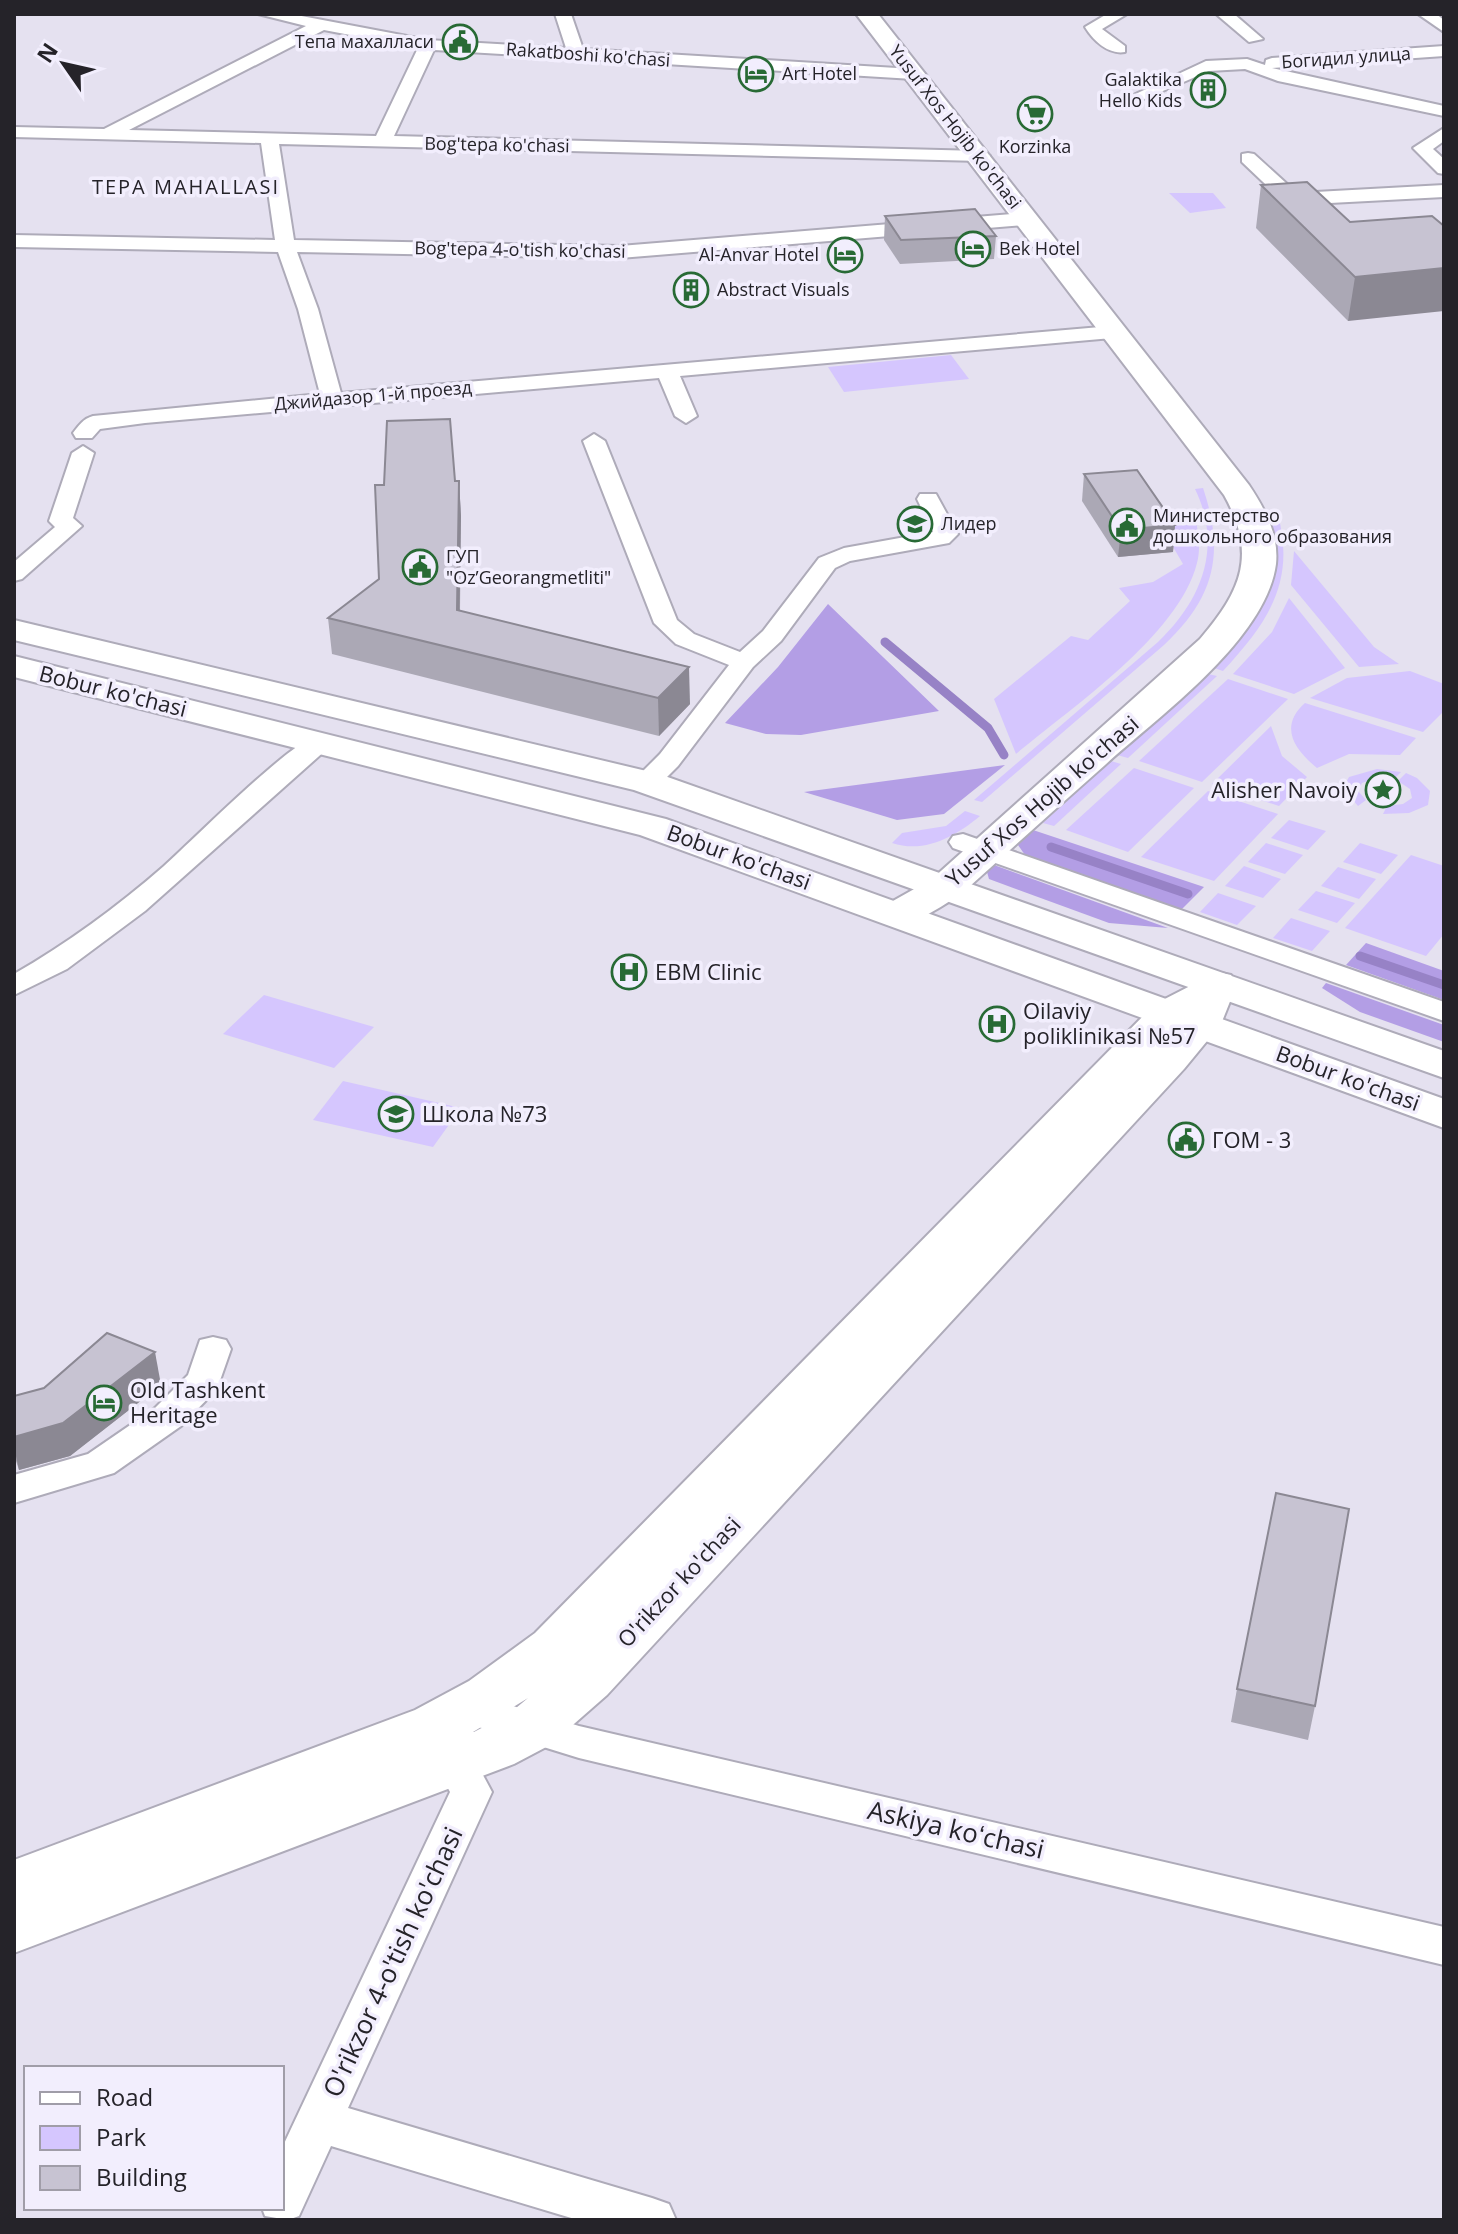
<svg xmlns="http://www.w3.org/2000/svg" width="1458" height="2234" font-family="'Open Sans',sans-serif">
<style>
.green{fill:#d5c6fe}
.forest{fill:#b39ee5}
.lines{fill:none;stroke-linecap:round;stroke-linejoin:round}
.stream{stroke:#9782c6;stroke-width:9}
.minor-casing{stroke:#aeabb9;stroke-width:4}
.secondary-casing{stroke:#aeabb9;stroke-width:4}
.primary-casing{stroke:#aeabb9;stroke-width:4}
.minor{fill:#fff;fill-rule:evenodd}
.secondary{fill:#fff;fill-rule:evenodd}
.primary{fill:#fff;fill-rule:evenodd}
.wall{fill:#aba8b5}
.shaded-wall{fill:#8b8893}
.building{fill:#c7c3d2;stroke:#8b8893;stroke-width:2}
.labels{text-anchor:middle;stroke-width:7;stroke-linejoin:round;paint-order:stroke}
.far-poi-label{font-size:18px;fill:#252329;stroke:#f2eefd;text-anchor:start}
.far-street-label{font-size:18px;fill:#252329;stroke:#f2eefd}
.far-neighbourhood-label{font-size:20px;letter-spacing:2px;fill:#252329;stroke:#f2eefd}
.street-label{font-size:22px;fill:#252329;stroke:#f2eefd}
.poi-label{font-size:22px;fill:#252329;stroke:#f2eefd;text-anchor:start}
.near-street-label{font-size:26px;fill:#252329;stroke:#f2eefd}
</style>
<rect width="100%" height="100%" fill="#e5e1f0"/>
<!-- green -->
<g class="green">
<path d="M1169 193H1213L1226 208 1190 213Z"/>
<path d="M951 355 969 379 844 392 828 367Z"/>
<path d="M1203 488C1225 553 1215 597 1164 645L982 802 974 800 1158 642C1202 600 1223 547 1195 489Z"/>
<path d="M1268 511 1278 515C1296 583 1267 623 1223 671L1214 668C1264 614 1285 587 1268 511Z"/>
<path d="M1196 520C1198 534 1201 548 1197 563 1179 635 1072 707 1016 754L994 699 1071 636 1088 640 1130 601 1119 588 1153 582 1183 564 1158 521Z"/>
<path d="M1294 551 1374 647 1399 664 1359 667 1291 585Z"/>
<path d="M1289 598 1345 668 1294 694 1233 674 1272 632Z"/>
<path d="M1410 671 1444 684V711L1423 732 1310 698 1347 678Z"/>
<path d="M1208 674 1217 676 1128 758 1117 755Z"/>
<path d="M1228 679 1288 699 1202 782 1139 761Z"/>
<path d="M1305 703 1416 738 1400 755 1349 754 1317 768C1295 750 1278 727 1305 703Z"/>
<path d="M1271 726 1282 756 1307 777 1279 806 1212 784Z"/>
<path d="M1111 761 1121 764 1054 826 1043 823Z"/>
<path d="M1134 768 1194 788 1128 852 1066 830Z"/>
<path d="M1377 769 1401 772 1393 780 1376 778 1362 783 1358 791 1366 800 1358 806 1343 788 1349 777Z"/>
<path d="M1406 773 1417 778 1430 791 1428 805 1409 813 1383 814 1387 806 1403 804 1412 798 1410 789 1398 781Z"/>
<path d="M1208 791 1278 814 1214 881 1141 857Z"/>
<path d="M965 811 980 816C956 836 925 854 892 843L902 833 946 826Z"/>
<path d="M1289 820 1326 831 1308 850 1271 838Z"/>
<path d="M1266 843 1303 855 1285 874 1248 862Z"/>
<path d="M1360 843 1398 855 1381 874 1343 862Z"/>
<path d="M1411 855 1444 866V934L1426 956 1345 928Z"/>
<path d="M1244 866 1281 879 1263 898 1225 886Z"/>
<path d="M1338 867 1376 879 1359 899 1321 886Z"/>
<path d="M1316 891 1355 903 1337 923 1298 910Z"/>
<path d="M1218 893 1256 906 1237 925 1200 912Z"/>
<path d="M1291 918 1330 931 1312 951 1273 938Z"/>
<path d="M264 995 374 1027 334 1068 223 1034Z"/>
<path d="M343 1081 461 1108 433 1147 313 1120Z"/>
</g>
<!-- forest -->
<g class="forest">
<path d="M828 604 939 711 801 735 766 734 725 723 778 667Z"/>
<path d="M1005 765 944 814 897 820 804 792Z"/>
<path d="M1033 830 1204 887 1181 910 1025 855 1018 845Z"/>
<path d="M994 865 1168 928 1109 923 989 879 987 872Z"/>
<path d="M1366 943 1444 971V1000L1346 965Z"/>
<path d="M1326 983 1444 1025V1042L1360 1012 1322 988Z"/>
</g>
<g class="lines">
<!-- stream -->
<g class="stream">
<path d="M885 642 988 728 1004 755"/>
<path d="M1051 847 1188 894"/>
<path d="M1360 956 1444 985"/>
</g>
<!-- minor casing -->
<g class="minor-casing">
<g id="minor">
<path d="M258 14H291L428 40 566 48 555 14H571L583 49 913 69 921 74 913 79 434 50 394 136 981 151 990 156 981 161 279 144 294 240 620 246 1025 213 1034 219 1025 225 620 258 297 252 318 309 341 393 1112 326 1122 332 1112 338 680 376 697 416 686 423 675 416 659 378 145 423 100 429 92 438H76L73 433C79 425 83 419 93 416L320 394 298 309 278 252 14 247V235L275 240 261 143 14 137V127L104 129 306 26ZM324 30 418 48 376 136 129 130Z"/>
<path d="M1107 14H1127L1102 29 1125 46V52C1108 55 1093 40 1085 27Z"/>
<path d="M1216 14H1234L1263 39 1249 42Z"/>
<path d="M1418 14H1436L1444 20V32Z"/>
<path d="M1444 46V56L1272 68 1444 106V116L1278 81 1245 69 1209 71 1135 103 1127 98 1206 61 1247 59 1265 65 1266 60 1272 58Z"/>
<path d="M1444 128V141L1433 149 1444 159V174L1438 173 1413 148Z"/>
<path d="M1248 153 1254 154 1297 193 1444 185V197L1292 205 1285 203 1242 162V154Z"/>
<path d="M594 434 605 441 677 620 694 634 740 652 763 631 819 558 844 548 933 532 917 499 920 494H936L958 534 949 543 850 561 835 568 781 641 753 667 678 766 656 788H636L632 782 660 754 729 665 676 644 654 623 583 441Z"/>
<path d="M83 446 94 453 73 518 82 526 22 579 14 581V562L55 527 49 521 72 453Z"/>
<path d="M318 735 327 737 331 743 327 749 145 911 67 969 14 995V974C68 943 117 907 164 866 192 841 290 742 318 735Z"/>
<path d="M963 834 1444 1002V1021L953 848 949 842 953 836Z"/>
<path d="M213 1337 226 1340 231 1349 217 1389 181 1426 114 1473 14 1503V1475L88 1454 155 1408 188 1375 200 1340Z"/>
<path d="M470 1693 579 1726 1444 1927V1965L579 1758 456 1720 450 1709 456 1698Z"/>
<path d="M445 1728 460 1732 492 1792 348 2108 652 2198 669 2204 676 2220H578L331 2146 299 2216 288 2220 265 2216 262 2208H282V2148L450 1792 424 1744 430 1732Z"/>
</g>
</g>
<!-- secondary casing -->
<g class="secondary-casing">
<g id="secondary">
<path d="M856 14H878L1249 485C1265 509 1279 535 1276 564 1266 640 1158 717 1105 765 1056 808 1008 852 960 895 936 909 912 929 884 922L878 914 884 906 932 879 1200 639C1242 590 1257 554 1224 495Z"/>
<path d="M1216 972 1231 975 1237 984 1221 1024 1184 1069 607 1695 550 1745 514 1764 14 1953V1860L415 1710 469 1681 535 1633 1155 1004 1196 983 1201 975ZM528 1698 510 1713 474 1732H473Z"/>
</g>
</g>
<!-- primary casing -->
<g class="primary-casing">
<g id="primary">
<path d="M14 620 659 774 1444 1051V1078L634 790 14 640Z"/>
<path d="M14 656 666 819 1444 1099V1128L640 835 14 677Z"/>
</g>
</g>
<!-- minor -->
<use href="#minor" class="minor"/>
<!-- secondary -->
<use href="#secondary" class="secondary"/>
<!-- primary -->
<use href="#primary" class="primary"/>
</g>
<!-- wall -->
<g class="wall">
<path d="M1261 185 1350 222 1432 216 1348 321 1256 228Z"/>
<path d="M885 216 996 236 994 259 900 264 884 240Z"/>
<path d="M1084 474 1175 525 1173 552 1118 557 1082 501Z"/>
<path d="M455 481H459L461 516 460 611 690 704 659 736 332 654 328 618 379 579Z"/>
<path d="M161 1385 70 1456 19 1470 14 1455V1396Z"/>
<path d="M1237 1689 1315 1706 1308 1740 1231 1722Z"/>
</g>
<!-- shaded-wall -->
<g class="shaded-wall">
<path d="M1444 268V311L1348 321 1355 277Z"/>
<path d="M459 481 461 516 459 646 457 610Z"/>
<path d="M1175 525 1173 552 1118 557 1121 530Z"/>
<path d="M689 667 690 704 659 736 658 698Z"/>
<path d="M155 1352 161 1385 70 1456 19 1470 14 1447V1437Z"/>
</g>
<!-- building -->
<g class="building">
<path d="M1307 182 1350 222 1432 216 1444 226V268L1355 277 1261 185Z"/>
<path d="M975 209 996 236 901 240 885 216Z"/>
<path d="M450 419 455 481H459L457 610 689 667 658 698 328 618 379 579 375 485H384L387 421Z"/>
<path d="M1137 470 1175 525 1121 530 1084 474Z"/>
<path d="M107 1333 155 1352 63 1423 14 1437V1396L44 1388Z"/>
<path d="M1276 1493 1349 1509 1315 1706 1237 1689Z"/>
</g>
<!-- icons -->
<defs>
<g id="civic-ring" transform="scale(1.8)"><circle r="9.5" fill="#f2eefd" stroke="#286a35" stroke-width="1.5"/><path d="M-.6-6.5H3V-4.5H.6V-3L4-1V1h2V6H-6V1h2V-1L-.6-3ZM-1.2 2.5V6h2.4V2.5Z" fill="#286a35"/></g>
<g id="hotel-ring" transform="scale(1.8)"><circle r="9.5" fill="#f2eefd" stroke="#286a35" stroke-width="1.5"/><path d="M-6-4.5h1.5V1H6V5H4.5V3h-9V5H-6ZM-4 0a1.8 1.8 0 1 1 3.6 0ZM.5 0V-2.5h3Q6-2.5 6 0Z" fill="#286a35"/></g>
<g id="building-ring" transform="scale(1.8)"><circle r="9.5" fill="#f2eefd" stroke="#286a35" stroke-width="1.5"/><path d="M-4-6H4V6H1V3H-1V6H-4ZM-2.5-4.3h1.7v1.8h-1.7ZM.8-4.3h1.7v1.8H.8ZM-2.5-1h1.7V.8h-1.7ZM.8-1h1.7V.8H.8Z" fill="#286a35"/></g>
<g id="supermarket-ring" transform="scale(1.8)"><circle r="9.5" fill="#f2eefd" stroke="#286a35" stroke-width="1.5"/><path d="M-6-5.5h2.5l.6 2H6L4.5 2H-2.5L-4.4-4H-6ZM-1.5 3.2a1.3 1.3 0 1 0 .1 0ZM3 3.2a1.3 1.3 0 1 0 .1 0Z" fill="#286a35"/></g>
<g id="school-ring" transform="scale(1.8)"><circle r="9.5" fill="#f2eefd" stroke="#286a35" stroke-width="1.5"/><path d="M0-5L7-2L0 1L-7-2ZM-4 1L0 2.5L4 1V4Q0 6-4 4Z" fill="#286a35"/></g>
<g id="sight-ring" transform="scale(1.8)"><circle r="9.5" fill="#f2eefd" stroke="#286a35" stroke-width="1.5"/><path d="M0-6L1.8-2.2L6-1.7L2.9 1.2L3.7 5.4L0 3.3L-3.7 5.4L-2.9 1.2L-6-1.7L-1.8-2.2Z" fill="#286a35"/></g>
<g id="hospital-ring" transform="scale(1.8)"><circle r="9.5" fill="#f2eefd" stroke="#286a35" stroke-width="1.5"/><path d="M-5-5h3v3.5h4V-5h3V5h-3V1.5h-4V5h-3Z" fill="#286a35"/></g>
</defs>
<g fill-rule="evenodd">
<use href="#civic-ring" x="460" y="42"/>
<use href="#hotel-ring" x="756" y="74"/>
<use href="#building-ring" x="1208" y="90"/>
<use href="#supermarket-ring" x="1035" y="114"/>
<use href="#hotel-ring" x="973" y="249"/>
<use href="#hotel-ring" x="845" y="255"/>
<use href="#building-ring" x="691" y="290"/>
<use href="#school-ring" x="915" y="524"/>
<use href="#civic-ring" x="1127" y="526"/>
<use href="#civic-ring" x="420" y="567"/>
<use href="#sight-ring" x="1383" y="790"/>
<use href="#hospital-ring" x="629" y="972"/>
<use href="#hospital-ring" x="997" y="1024"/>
<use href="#school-ring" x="396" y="1114"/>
<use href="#civic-ring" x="1186" y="1140"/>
<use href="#hotel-ring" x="104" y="1403"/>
</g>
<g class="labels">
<!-- far-poi labels -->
<g class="far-poi-label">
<text x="434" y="48" text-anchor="end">Тепа махалласи</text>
<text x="782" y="80">Art Hotel</text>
<text x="1182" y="86" text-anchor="end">Galaktika<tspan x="1182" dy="21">Hello Kids</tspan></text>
<text x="1035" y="153" text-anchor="middle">Korzinka</text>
<text x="999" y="255">Bek Hotel</text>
<text x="819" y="261" text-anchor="end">Al-Anvar Hotel</text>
<text x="717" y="296">Abstract Visuals</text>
<text x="1153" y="522">Министерство<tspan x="1153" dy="21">дошкольного образования</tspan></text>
<text x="941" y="530">Лидер</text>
<text x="446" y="563">ГУП<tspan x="446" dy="21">"Oz’Georangmetliti"</tspan></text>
</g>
<!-- far-street labels -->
<g class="far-street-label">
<text transform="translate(588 55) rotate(4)" y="6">Rakatboshi ko'chasi</text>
<text transform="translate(1346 58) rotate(-4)" y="6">Богидил улица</text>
<text transform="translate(955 127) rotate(52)" y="6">Yusuf Xos Hojib ko'chasi</text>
<text transform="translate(497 145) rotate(1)" y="6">Bog'tepa ko'chasi</text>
<text transform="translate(520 250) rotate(1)" y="6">Bog'tepa 4-o'tish ko'chasi</text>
<text transform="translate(373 396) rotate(-5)" y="6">Джийдазор 1-й проезд</text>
</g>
<!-- far-neighbourhood labels -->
<g class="far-neighbourhood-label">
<text x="186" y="194">TEPA MAHALLASI</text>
</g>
<!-- street labels -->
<g class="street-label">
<text transform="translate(113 691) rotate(14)" y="8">Bobur ko'chasi</text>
<text transform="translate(1042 801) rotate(-41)" y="8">Yusuf Xos Hojib ko'chasi</text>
<text transform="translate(739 857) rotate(20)" y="8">Bobur ko'chasi</text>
<text transform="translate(1348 1078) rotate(20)" y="8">Bobur ko'chasi</text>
<text transform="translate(679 1582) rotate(-47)" y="8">O'rikzor ko'chasi</text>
</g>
<!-- poi labels -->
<g class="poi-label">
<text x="1357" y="798" text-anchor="end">Alisher Navoiy</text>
<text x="655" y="980">EBM Clinic</text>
<text x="1023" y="1019">Oilaviy<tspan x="1023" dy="25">poliklinikasi №57</tspan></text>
<text x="422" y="1122">Школа №73</text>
<text x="1212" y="1148">ГОМ - 3</text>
<text x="130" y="1398">Old Tashkent<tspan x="130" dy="25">Heritage</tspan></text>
</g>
<!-- near-street labels -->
<g class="near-street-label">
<text transform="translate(956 1830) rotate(13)" y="9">Askiya koʻchasi</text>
<text transform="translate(393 1962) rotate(-65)" y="9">O'rikzor 4-o'tish ko'chasi</text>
</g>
</g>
<!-- border -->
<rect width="1458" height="2234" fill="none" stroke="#252329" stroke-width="32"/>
<!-- legend -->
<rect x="24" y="2066" width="260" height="144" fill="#f2eefd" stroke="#a09da8" stroke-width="2"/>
<rect x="40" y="2092" width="40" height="12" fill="#ffffff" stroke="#a09da8" stroke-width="2"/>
<text x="96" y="2106" font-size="24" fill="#252329">Road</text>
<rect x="40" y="2126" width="40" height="24" fill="#d5c6fe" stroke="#a09da8" stroke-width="2"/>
<text x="96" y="2146" font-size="24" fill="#252329">Park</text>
<rect x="40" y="2166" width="40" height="24" fill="#c7c3d2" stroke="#a09da8" stroke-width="2"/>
<text x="96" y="2186" font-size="24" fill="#252329">Building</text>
<!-- north arrow -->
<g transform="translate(64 64) rotate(304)" stroke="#f2eefd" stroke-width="6" paint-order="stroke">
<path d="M0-6L14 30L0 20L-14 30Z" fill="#252329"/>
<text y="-12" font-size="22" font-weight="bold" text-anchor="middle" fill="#252329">N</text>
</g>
</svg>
